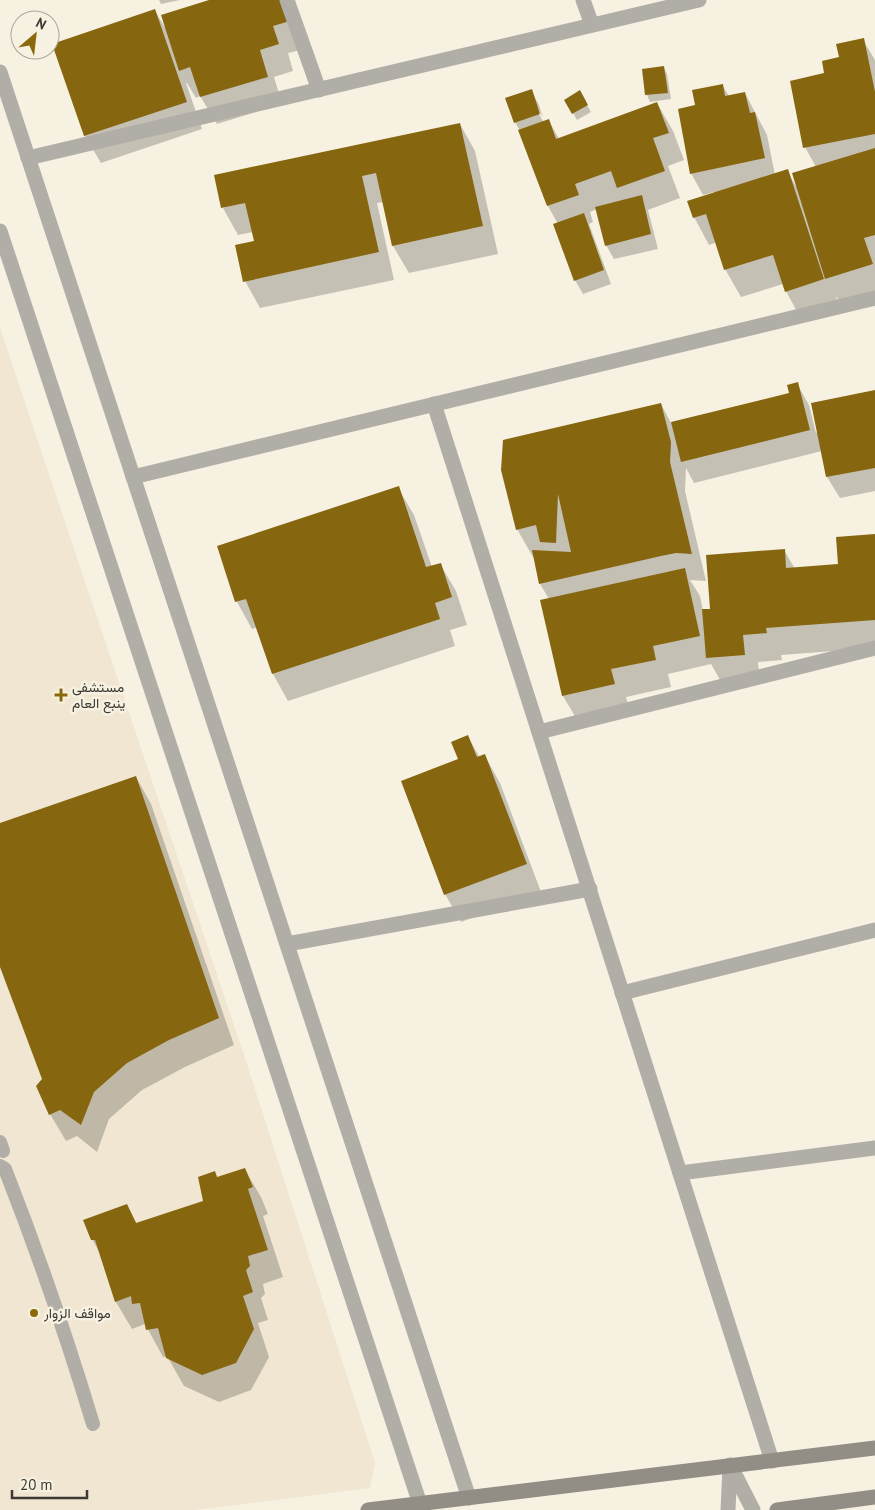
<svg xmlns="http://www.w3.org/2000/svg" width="875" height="1510" font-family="'PT Sans',Vazirmatn,sans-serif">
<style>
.built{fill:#f0e6d1}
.shadow{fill:#0003}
.building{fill:#86660f}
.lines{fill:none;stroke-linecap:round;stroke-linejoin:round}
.lane{stroke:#b1aea8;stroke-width:14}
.street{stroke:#b1aea8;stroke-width:15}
.secondary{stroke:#928e85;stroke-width:15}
.poi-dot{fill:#8b690a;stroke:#f7f1e2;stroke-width:2}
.labels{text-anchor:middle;stroke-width:5;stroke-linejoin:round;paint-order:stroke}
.poi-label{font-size:14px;fill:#3d3a34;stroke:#f7f1e2;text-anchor:start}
</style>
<rect width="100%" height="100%" fill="#f7f1e2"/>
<!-- built -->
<path class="built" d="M0 328 246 1061 375 1463 370 1488 196 1510H0Z"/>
<!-- shadow -->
<g class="shadow">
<path d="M159 0H180L161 4Z"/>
<path d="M214 0 292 8 305 49 288 53 293 71 274 77 282 104 217 124 200 96 196 98 187 83H186L202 129 101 163 85 136 155 11 167 31Z"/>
<path d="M863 40 875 60V296L842 306 836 296 838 307 801 319 786 291 783 284 741 297 725 269 717 242 709 245 694 217 714 194V192L703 195 691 173 696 106 722 85 729 96 745 93 767 135 775 175 787 171 796 186 816 167 805 147 826 74 840 58Z"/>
<path d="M663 67 667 74 671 99 650 102 647 95 643 70Z"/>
<path d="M531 91 539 105 543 118 538 108 536 109 544 123 549 121 559 139 657 103 673 131 684 160 668 166 680 198 648 210 658 249 614 259 606 245 597 209 590 212 593 222 589 224 611 284 583 294 575 280 558 224 548 206 520 131 515 122Z"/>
<path d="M579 92 591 112 577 120 566 100Z"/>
<path d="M460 124 475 151 498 254 409 273 393 246 384 202 377 203 394 280 260 308 245 281 255 242 253 232 238 235 223 208Z"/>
<path d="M797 384 809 405 816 433 875 392V491L840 498 827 477 822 451 694 483 686 468 685 491 706 581 690 580 700 596 703 611 712 610 784 550 795 569 840 566 875 535V648L781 655 782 660 758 662 760 682 723 685 711 664 668 674 671 687 626 697 630 711 579 723 563 696 549 599 540 584 535 556 533 557 517 529 661 404 671 423 791 394Z"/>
<path d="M398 488 414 515 432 567 440 564 456 591 467 625 450 630 455 646 288 701 273 674 257 627 252 629 237 602 218 547Z"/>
<path d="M468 737 480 758 485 756 500 783 541 892 461 922 445 894 460 760Z"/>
<path d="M136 777 151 804 234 1045 185 1067 142 1090 109 1119 97 1152 77 1136 66 1141 50 1114 44 1080 0 963V824Z"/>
<path d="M245 1170 261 1197 268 1214 263 1216 283 1277 263 1284 265 1294 261 1298 268 1320 258 1323 269 1357 251 1390 219 1402 184 1386 167 1356 163 1357 145 1324 132 1329 116 1302 101 1255 92 1239 127 1206 137 1224 205 1202 218 1179Z"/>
</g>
<!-- building -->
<g class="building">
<path d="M209 0H283L290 21 273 26 279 44 260 50 268 77 200 97 190 67 179 71 161 15Z"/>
<path d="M155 9 187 102 84 136 52 44Z"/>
<path d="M864 38 875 92V134L803 148 790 81 824 73 822 61 839 57 836 44Z"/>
<path d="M664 66 668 93 645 95 642 69Z"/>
<path d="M723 84 725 96 745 92 750 113 755 112 765 158 690 174 678 109 695 105 692 90Z"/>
<path d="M532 89 540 114 514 123 505 98Z"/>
<path d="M580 90 588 105 572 114 564 100Z"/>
<path d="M657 102 669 133 653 138 665 171 617 188 611 171 575 184 579 195 547 206 518 130 549 119 556 139Z"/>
<path d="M460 123 483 226 392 246 376 173 362 176 379 252 243 282 235 245 254 241 245 203 221 208 214 175Z"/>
<path d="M875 148V235L864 238 873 264 825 279 792 173Z"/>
<path d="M788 169 824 279 785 292 773 255 724 270 706 214 693 218 687 201Z"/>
<path d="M642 195 651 234 605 246 595 207Z"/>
<path d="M584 213 604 270 574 281 553 224Z"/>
<path d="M798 382 810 430 681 462 671 422 789 393 787 385Z"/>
<path d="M875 390V468L826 477 811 403Z"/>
<path d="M661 403 671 442 670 462 692 554 676 553 661 556 539 584 532 550 571 552 558 494 556 543 540 542 536 525 516 530 501 470 503 440Z"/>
<path d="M399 486 426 567 441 563 452 597 435 603 440 619 272 674 246 599 235 602 217 546Z"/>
<path d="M875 534V620L766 628 767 633 743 635 745 655 706 658 702 609H710L706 555 785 549 786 568 838 564 836 537Z"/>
<path d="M685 568 700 636 653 646 656 660 611 669 615 684 562 696 540 600Z"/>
<path d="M468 735 477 757 485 754 527 864 444 895 401 781 458 759 451 742Z"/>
<path d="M136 776 219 1018 169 1040 127 1063 94 1092 81 1125 60 1110 49 1115 36 1086 42 1079 0 967V823Z"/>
<path d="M245 1168 253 1187 248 1189 268 1250 248 1256 250 1266 246 1270 253 1292 243 1296 254 1329 236 1363 202 1375 166 1358 158 1328 146 1330 140 1303 132 1304 131 1296 115 1302 95 1240H91L83 1220 127 1204 136 1223 203 1201 198 1177 215 1171 217 1177Z"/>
</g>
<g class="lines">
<!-- lane -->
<g class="lane">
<path d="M0 1142 3 1151"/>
<path d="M0 1166 5 1169C38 1253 67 1338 93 1424"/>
</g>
<!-- street -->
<g class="street">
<path d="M287 0 319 90"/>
<path d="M583 0 592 25"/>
<path d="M0 72 469 1498"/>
<path d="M28 158 699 0"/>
<path d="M0 231 420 1504"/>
<path d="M434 404 772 1461"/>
<path d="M133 477 875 298"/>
<path d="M539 732 875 648"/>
<path d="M287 944 590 889"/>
<path d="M622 993 875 930"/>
<path d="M680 1173 875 1148"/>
<path d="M730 1465 753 1510"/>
<path d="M728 1510 730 1467"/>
</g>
<!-- secondary -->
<g class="secondary">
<path d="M368 1510 875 1448"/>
<path d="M777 1510 875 1497"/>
</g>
</g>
<!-- markers -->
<g class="poi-dot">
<path d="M58.5 687.5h5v5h5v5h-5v5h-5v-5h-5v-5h5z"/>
<circle cx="34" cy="1313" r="5"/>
</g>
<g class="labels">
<!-- poi labels -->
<g class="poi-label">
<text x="72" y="692">مستشفى<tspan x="72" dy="16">ينبع العام</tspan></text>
<text x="44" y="1318">مواقف الزوار</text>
</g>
</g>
<!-- north arrow -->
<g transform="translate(35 35) rotate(28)"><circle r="24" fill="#f7f1e2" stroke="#ada89c"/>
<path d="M0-4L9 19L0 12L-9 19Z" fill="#8b690a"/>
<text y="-8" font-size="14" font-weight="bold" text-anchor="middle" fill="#3d3a34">N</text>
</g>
<!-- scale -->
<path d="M12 1490v8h75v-8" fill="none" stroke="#3d3a34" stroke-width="2.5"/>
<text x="20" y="1490" font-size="15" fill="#3d3a34" stroke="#f7f1e2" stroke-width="4" paint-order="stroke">20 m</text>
</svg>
